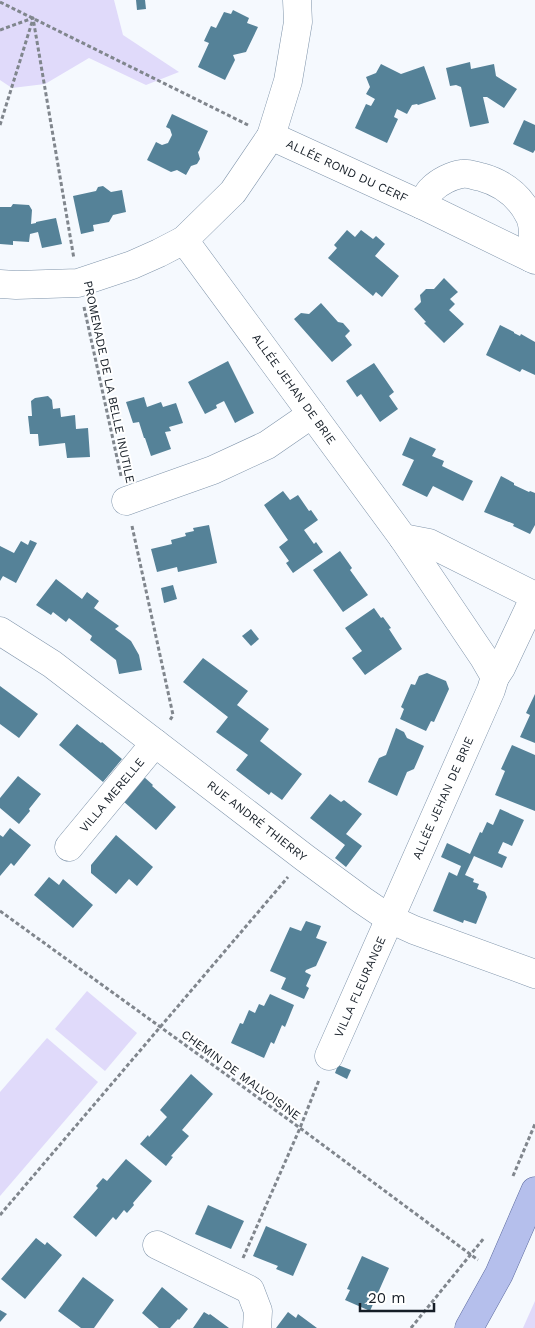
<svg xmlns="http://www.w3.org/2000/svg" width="535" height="1328" font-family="'Work Sans',sans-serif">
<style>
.green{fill:#e0dafa}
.building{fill:#558298}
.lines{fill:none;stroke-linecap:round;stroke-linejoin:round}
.minor-casing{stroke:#8095ab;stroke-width:29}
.major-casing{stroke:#5d6b9f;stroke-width:29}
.path{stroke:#80868d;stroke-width:3;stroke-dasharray:4 2.5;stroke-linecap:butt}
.minor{stroke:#fff;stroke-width:28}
.major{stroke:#b5bfec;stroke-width:28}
.labels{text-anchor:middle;stroke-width:4;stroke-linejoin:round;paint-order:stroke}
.street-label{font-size:12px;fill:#161e27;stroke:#fff}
</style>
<rect width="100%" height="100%" fill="#f5f9fe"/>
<!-- green -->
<g class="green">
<path d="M0 0H114L123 35 179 72 146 85 89 58 45 84 12 88 0 80Z"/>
<path d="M87 991 137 1033 105 1071 55 1029Z"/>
<path d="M47 1038 98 1082 0 1196V1092Z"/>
<path d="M535 1301V1328H523Z"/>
</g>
<!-- building -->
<g class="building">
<path d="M136 0H145L146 9 137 10Z"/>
<path d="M233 10 249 18 247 23 258 27 246 52 233 55 235 60 225 80 198 67 209 43 204 41 211 26 216 28 224 12 231 14Z"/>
<path d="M470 62 471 69 494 64 496 76 517 89 504 108 487 97H483L489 123 470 127 461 87 456 85 450 86 446 68Z"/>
<path d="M381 64 401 74 424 66 436 99 418 105 417 104 412 105 407 114 397 109 394 117 398 119 387 143 355 128 366 104 371 106 375 99 366 94 370 87 366 77 376 73Z"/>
<path d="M172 114 208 131 199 151 198 152 200 159 197 164 191 166 186 175 177 170 171 172 147 160 156 142 162 145 168 143 172 135 170 129 166 127Z"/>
<path d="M524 120 535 125V150L533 153 513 144Z"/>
<path d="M103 186 111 192 122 190 126 212 113 215 109 222 93 225 94 231 81 234 73 196 96 191 98 187Z"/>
<path d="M13 204 29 205 32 210 31 224 36 223V222L56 218 62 244 42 248 38 232 30 234 29 242 13 241V245L0 244V207H11Z"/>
<path d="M347 230 355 237 361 230 373 239 376 236 385 244 375 256 399 276 382 297 376 292 373 296 328 258 337 248 334 245Z"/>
<path d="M444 278 458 292 450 299 455 304 449 310 464 324 444 343 424 323 426 322 414 309 421 302 420 295 426 289H434Z"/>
<path d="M321 303 338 322 343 323 350 331 345 336 352 345 332 362 294 319 301 313 309 314Z"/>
<path d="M500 325 514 332V333L520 336 521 334 535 342V375L522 369 520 372 486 355Z"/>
<path d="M228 361 254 413 235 423 224 401 216 405 217 408 205 414 188 382Z"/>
<path d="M374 363 394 392 389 396 398 409 380 422 361 394 357 397 346 381Z"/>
<path d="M48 396 52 400 53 409 60 408 61 417 75 415 76 429 88 428 90 457 67 458 65 443 39 446 38 434H30L28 416H32L31 401 35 398Z"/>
<path d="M144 397 147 407 161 402 163 407 176 403 183 423 169 427 171 431 165 432 171 449 151 456 145 438H144L139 422 133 423 126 402Z"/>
<path d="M410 437 436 449 432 456 444 461 442 466 473 481 463 501 433 486 427 497 402 485 414 460 402 455Z"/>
<path d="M501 476 514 483V485L529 492 530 491 535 493V525L530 534 513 526 514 524 484 512Z"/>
<path d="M283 491 290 500 298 495 309 511 311 510 318 520 304 530 314 544 316 542 323 552 293 573 286 563 289 561 279 547 288 540 264 505Z"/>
<path d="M209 525 217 563 178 572 177 567 157 572 151 549 172 544 171 540 186 536 185 533 194 531 193 528Z"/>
<path d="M30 540 37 543 16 583 3 576 0 581V546L14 553 21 541 28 545Z"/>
<path d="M340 551 352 568 350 570 368 595 343 612 313 570Z"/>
<path d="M56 579 82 599 87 592 99 601 94 608 119 626 115 629 131 641 139 655 142 670 119 674 116 660 90 640 92 636 69 618 66 622 53 612 51 615 36 605Z"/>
<path d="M173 585 177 599 164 603 161 588Z"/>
<path d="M374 608 381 618 383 617 391 628 389 629 402 649 365 675 352 658 362 651 345 628Z"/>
<path d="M251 629 259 639 251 646 242 636Z"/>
<path d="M203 658 248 691 237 705 269 729 260 741 302 774 282 800 271 792 269 795 236 770 248 755 216 732 228 717 183 682Z"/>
<path d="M427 673 446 681 449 689 434 722 431 721 426 731 400 719 404 709 401 707 411 684 415 685 419 676Z"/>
<path d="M0 686 38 714 19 738 0 724Z"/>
<path d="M535 694V743L520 737 530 715 526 713Z"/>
<path d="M77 724 101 743 102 742 122 759 103 782 59 745Z"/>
<path d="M396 728 404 732 407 738 424 746 414 769 407 772 397 796 368 782 379 758 386 755Z"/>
<path d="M512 745 535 755V811L495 795 505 771 501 769Z"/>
<path d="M18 776 41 794 29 809 30 811 19 824 0 808V798Z"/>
<path d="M144 777 153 785 152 786 176 807 156 830 123 801Z"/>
<path d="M330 794 341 802 344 800 362 814 346 834 362 846 346 867 335 858 345 845 310 818Z"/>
<path d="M500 809 524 820 512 846 503 842 498 853 507 857 502 868 474 856 465 875 474 879 473 882 479 884 477 889 485 892 487 897 476 924 464 920 463 923 433 911 449 872 457 876 461 866 441 857 447 843 470 854 480 832 482 833 487 822 493 825Z"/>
<path d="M10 828 31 845 14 866 11 863 0 876V835L3 837Z"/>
<path d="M116 835 153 867 137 886 129 879 116 894 91 873V865Z"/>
<path d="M49 877 59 885 63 879 93 905 73 928 34 895Z"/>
<path d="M306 921 321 926 316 938 327 942 316 966 306 970 305 972 311 975 306 986 309 988 304 999 281 989 286 978 270 971 290 927 301 931Z"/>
<path d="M270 994 294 1005 285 1027 282 1025 274 1044 271 1042 264 1058 231 1043 240 1023 243 1024 249 1010 255 1013 259 1004 264 1006Z"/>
<path d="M338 1065 351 1070 347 1079 335 1073Z"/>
<path d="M191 1074 213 1094 182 1130 189 1136 171 1156 173 1157 166 1166 140 1144 148 1135 149 1137 167 1117 160 1110Z"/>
<path d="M126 1159 152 1181 133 1203 134 1205 127 1213 124 1210 116 1220 113 1217 96 1237 73 1217 98 1188 96 1186 103 1178 107 1181Z"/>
<path d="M208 1205 244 1221 231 1249 195 1234Z"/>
<path d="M266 1226 307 1244 293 1276 276 1269 278 1266 253 1256Z"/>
<path d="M36 1238 45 1245 47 1242 62 1255 25 1299 1 1279Z"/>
<path d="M362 1256 389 1268 370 1311 345 1300 350 1290 347 1289Z"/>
<path d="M83 1277 114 1300 94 1328H81L58 1311Z"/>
<path d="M162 1287 188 1309 179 1320 178 1319 170 1328H159L142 1313Z"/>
<path d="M0 1310 7 1314 0 1322Z"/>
<path d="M204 1312 209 1315 210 1314 229 1328H193Z"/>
<path d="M288 1312 296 1318 298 1314 317 1328H276Z"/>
</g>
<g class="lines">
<!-- minor casing -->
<g class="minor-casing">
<g id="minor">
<path d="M271 136 288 81 298 22 297 0"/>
<path d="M422 205C425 200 427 193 432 189 439 182 452 175 462 174 468 173 475 176 481 177 503 183 520 196 530 217 535 229 533 245 531 258"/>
<path d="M184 240 403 538 484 658 495 677 491 690 329 1056"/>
<path d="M0 284 16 285 78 283 132 265 159 253 184 240 233 192 271 136 422 205 535 260"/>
<path d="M126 501 213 470 267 445 312 414"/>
<path d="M403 538 429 543 535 596"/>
<path d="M0 631 52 664 305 858 362 900 390 919 414 930 535 974"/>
<path d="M495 677 501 668 535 596"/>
<path d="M69 847 155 743"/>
<path d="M157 1245 250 1290 258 1311 257 1328"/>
</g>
</g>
<!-- major casing -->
<g class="major-casing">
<path id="major" d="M469 1328 499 1274 535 1191"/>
</g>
<!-- path -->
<g class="path">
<path d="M0 2 248 125"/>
<path d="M0 30 33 18 74 259"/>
<path d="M0 125 33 19"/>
<path d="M84 307 121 476"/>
<path d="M132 526 173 715 169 722"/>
<path d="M0 911 300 1128 478 1260"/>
<path d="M513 1176 535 1124"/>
<path d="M0 1215 288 877"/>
<path d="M243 1258 300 1128 319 1080"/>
<path d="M411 1328 484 1238"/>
</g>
<!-- minor -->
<use href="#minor" class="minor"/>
<!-- major -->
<use href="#major" class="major"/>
</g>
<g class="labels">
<!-- street labels -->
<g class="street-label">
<text transform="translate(347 171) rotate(25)" y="4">ALLÉE ROND DU CERF</text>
<text transform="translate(109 382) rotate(78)" y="4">PROMENADE DE LA BELLE INUTILE</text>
<text transform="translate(294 389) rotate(54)" y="4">ALLÉE JEHAN DE BRIE</text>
<text transform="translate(112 795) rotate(-50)" y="4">VILLA MERELLE</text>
<text transform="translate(443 798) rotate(-66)" y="4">ALLÉE JEHAN DE BRIE</text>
<text transform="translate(257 821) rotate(38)" y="4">RUE ANDRÉ THIERRY</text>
<text transform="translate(360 987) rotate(-66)" y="4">VILLA FLEURANGE</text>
<text transform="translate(241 1075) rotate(36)" y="4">CHEMIN DE MALVOISINE</text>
</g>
</g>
<!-- scale -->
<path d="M360 1303v8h74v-8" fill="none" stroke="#161e27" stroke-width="2.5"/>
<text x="368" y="1303" font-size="15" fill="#161e27" stroke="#ffffff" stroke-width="4" paint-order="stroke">20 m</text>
</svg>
